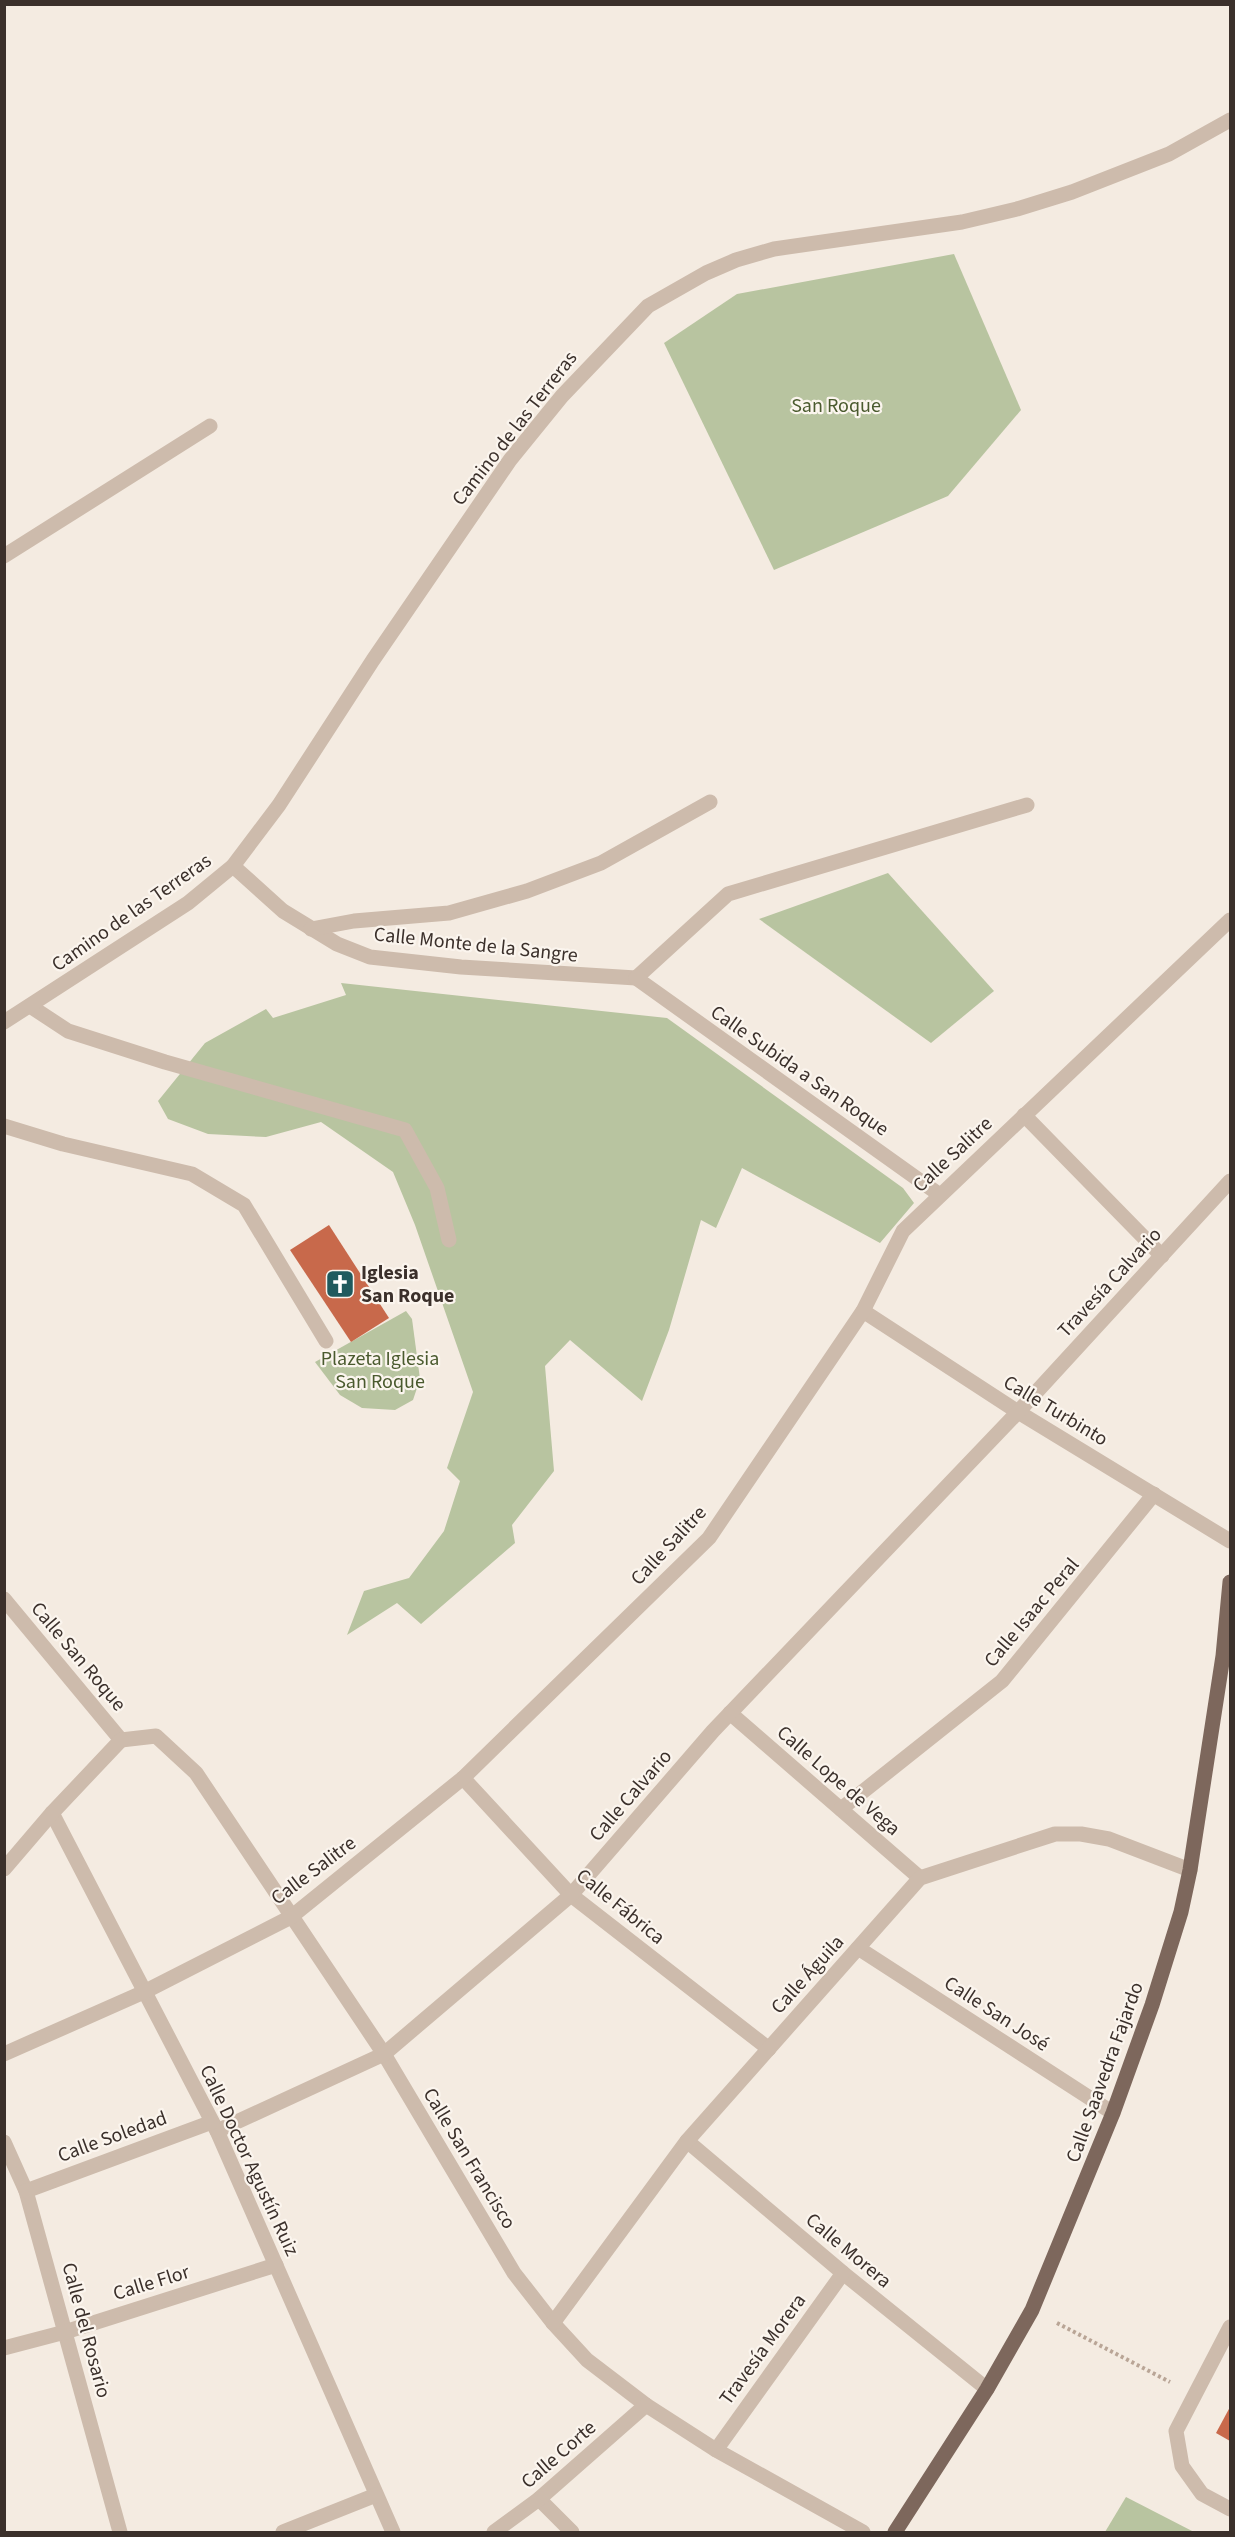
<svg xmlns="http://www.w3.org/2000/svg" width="1235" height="2537" font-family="'Source Sans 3',sans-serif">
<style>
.green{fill:#b8c4a0}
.building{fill:#c8694b}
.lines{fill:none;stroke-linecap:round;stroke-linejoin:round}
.path{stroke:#b9a596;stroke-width:4;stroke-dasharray:3 3;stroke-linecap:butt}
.minor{stroke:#cdbbac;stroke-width:15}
.major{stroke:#7d675c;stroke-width:15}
.labels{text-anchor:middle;stroke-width:4.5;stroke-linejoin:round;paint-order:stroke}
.park-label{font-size:20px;fill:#4a5a2e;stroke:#fbf5ee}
.street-label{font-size:20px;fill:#3b302b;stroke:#fbf5ee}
.poi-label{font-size:20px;font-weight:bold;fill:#3b302b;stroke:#fbf5ee;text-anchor:start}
</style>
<rect width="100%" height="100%" fill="#f4ebe1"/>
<!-- green -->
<g class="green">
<path d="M954 254 1021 410 948 496 774 570 664 343 737 294Z"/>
<path d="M888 873 994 991 931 1043 759 919Z"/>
<path d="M341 983 667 1018 903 1188 914 1203 880 1243 742 1168 716 1228 701 1220 669 1330 642 1401 570 1340 545 1366 554 1471 512 1525 515 1543 421 1624 397 1603 347 1635 364 1591 409 1578 444 1531 460 1481 447 1468 473 1392 415 1225 393 1172 321 1122 266 1137 208 1134 168 1119 158 1101 205 1043 266 1009 273 1018 346 995Z"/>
<path d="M406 1311 412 1319 420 1379 413 1400 395 1410 362 1408 340 1395 315 1362Z"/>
<path d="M1126 2497 1194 2532H1105Z"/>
</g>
<!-- building -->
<g class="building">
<path d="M329 1225 389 1318 351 1342 290 1250Z"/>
<path d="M1230 2407V2441L1216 2433Z"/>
</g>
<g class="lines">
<!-- path -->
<path class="path" d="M1057 2323 1170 2382"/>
<!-- minor -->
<g class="minor">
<path d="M4 556 210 426"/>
<path d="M233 866 283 911 337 944 370 957 461 967 636 978"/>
<path d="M311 929 354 921 449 913 527 891 601 863 710 802"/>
<path d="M636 978 728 894 1027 805"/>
<path d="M636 978 940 1195"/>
<path d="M30 1006 68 1031 165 1062 405 1130 437 1188 449 1240"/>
<path d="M4 1022 188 903 233 866 279 805 373 660 510 460 562 396 648 306 706 273 736 260 774 249 962 222 1017 209 1072 192 1169 154 1230 120"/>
<path d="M1024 1115 1162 1256"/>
<path d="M4 1126 63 1144 192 1174 244 1205 326 1341"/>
<path d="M863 1311 1018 1412 1230 1541"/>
<path d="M4 1599 121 1740"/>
<path d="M730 1713 920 1878"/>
<path d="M121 1740 156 1736 196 1773 384 2054 514 2273 553 2323 587 2360 646 2405 716 2450 863 2532"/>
<path d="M463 1778 571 1895 769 2049"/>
<path d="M841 1809 1002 1681 1154 1494"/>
<path d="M52 1813 217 2131 393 2532"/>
<path d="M4 1869 52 1813 121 1740"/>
<path d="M858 1948 1113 2113"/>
<path d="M4 2054 144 1992 291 1917 463 1778 709 1538 863 1311 903 1231 1230 920"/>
<path d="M217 2131 384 2054 571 1895 713 1731 1018 1412 1230 1181"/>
<path d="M687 2141 843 2273 987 2389"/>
<path d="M4 2142 26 2191 120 2532"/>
<path d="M26 2191 212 2122"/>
<path d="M553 2323 687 2141 920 1878 1055 1834H1081L1109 1839 1190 1870"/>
<path d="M1230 2327 1176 2431 1182 2466 1202 2494 1230 2509"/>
<path d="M4 2348 65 2332 276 2265"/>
<path d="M716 2450 843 2273"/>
<path d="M539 2499 572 2532"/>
<path d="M283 2532 376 2495"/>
<path d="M494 2532 539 2499 646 2405"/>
</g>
<!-- major -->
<path class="major" d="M895 2532 987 2389 1032 2310 1113 2113 1152 2005 1181 1912 1190 1870 1223 1656 1230 1582"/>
</g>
<!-- icons -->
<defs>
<g id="church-square" transform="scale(1.5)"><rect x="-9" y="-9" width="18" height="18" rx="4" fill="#1f5a5e" stroke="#fbf5ee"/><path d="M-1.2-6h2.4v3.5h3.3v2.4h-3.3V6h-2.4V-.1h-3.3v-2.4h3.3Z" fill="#fff"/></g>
</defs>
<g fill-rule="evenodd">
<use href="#church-square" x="340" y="1284"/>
</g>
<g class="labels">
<!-- park labels -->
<g class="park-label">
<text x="836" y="412">San Roque</text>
<text x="380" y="1365">Plazeta Iglesia<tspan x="380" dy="23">San Roque</tspan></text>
</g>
<!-- street labels -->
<g class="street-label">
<text transform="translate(514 428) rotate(-52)" y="7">Camino de las Terreras</text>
<text transform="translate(131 912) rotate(-35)" y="7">Camino de las Terreras</text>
<text transform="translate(476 944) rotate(6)" y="7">Calle Monte de la Sangre</text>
<text transform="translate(800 1070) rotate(35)" y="7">Calle Subida a San Roque</text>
<text transform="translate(952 1154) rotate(-43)" y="7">Calle Salitre</text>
<text transform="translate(1109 1282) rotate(-47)" y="7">Travesía Calvario</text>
<text transform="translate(1056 1410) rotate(31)" y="7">Calle Turbinto</text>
<text transform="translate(668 1545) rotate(-47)" y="7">Calle Salitre</text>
<text transform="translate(1031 1612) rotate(-50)" y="7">Calle Isaac Peral</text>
<text transform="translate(79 1656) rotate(50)" y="7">Calle San Roque</text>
<text transform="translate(839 1780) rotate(41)" y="7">Calle Lope de Vega</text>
<text transform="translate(630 1795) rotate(-49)" y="7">Calle Calvario</text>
<text transform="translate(313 1870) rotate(-37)" y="7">Calle Salitre</text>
<text transform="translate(621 1906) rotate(39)" y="7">Calle Fábrica</text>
<text transform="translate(807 1974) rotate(-48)" y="7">Calle Águila</text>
<text transform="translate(997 2013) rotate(33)" y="7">Calle San José</text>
<text transform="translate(1104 2072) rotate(-70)" y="7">Calle Saavedra Fajardo</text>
<text transform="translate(112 2136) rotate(-20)" y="7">Calle Soledad</text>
<text transform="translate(470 2158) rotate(59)" y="7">Calle San Francisco</text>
<text transform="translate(250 2160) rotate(65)" y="7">Calle Doctor Agustín Ruiz</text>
<text transform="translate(849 2250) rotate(40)" y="7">Calle Morera</text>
<text transform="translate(151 2282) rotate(-17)" y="7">Calle Flor</text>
<text transform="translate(87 2330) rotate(75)" y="7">Calle del Rosario</text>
<text transform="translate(762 2349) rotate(-54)" y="7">Travesía Morera</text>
<text transform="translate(558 2454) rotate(-41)" y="7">Calle Corte</text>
</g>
<!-- poi labels -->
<g class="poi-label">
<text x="361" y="1279">Iglesia<tspan x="361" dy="23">San Roque</tspan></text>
</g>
</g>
<!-- border -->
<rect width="1235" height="2537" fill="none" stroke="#3b302b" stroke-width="12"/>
</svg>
